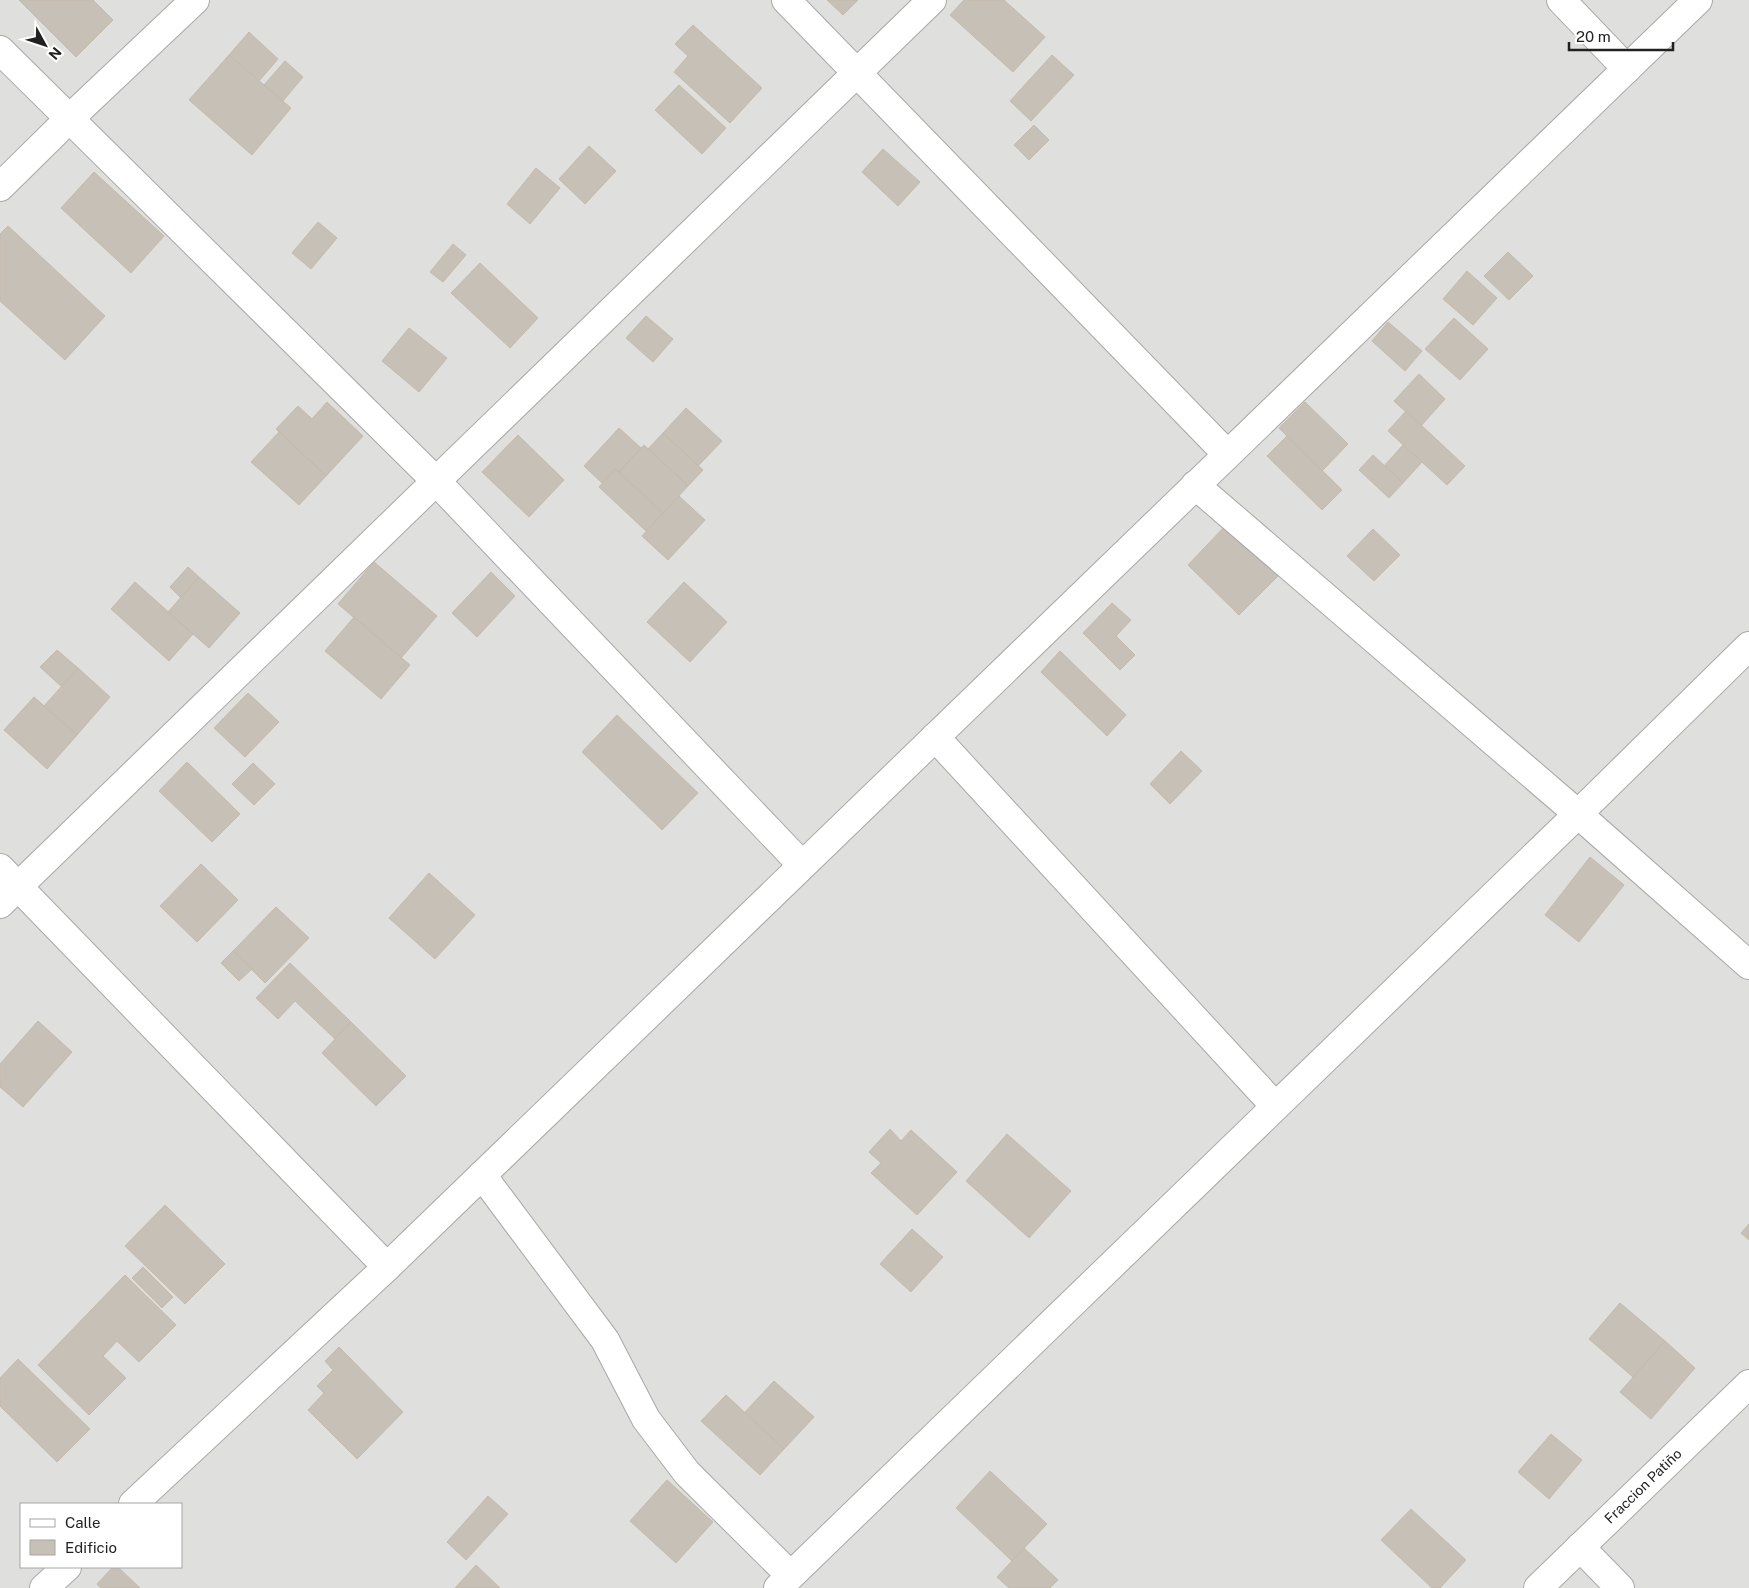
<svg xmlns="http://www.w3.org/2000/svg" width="1749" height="1588" font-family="'Public Sans',sans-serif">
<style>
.residential{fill:#dfdfde;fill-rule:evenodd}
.building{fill:#c7c0b7;stroke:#c5baa9}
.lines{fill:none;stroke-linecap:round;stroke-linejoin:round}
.street-casing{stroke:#a8a8a8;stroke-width:30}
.street{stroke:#fff;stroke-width:28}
.labels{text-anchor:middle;stroke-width:4.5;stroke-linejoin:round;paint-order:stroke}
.street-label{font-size:14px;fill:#212121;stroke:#fff}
</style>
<rect width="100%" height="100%" fill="#f2f0e8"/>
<!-- residential -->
<path class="residential" d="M0 0H1749V1588H0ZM21 1504H181V1567H21Z"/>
<!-- building -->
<g class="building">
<path d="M19 0H93L113 20 76 57Z"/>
<path d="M827 0H858L843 15Z"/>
<path d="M964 0H1004L1045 37 1013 72 950 15Z"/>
<path d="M693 25 762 88 730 123 674 72 688 56 675 44Z"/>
<path d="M249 32 278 59 259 81 229 55Z"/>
<path d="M229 55 291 108 252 155 189 100Z"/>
<path d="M1052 55 1074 75 1031 121 1010 101Z"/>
<path d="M285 61 303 77 283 101 264 85Z"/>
<path d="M679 85 726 128 702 154 655 110Z"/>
<path d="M1034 125 1049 140 1029 160 1014 145Z"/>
<path d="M589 146 616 171 585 204 559 179Z"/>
<path d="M883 149 920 182 898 206 862 172Z"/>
<path d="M536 168 560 188 530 224 507 204Z"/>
<path d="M94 172 164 236 131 273 61 208Z"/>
<path d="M318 222 337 238 311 269 292 253Z"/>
<path d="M8 226 105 316 65 360 0 301V234Z"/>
<path d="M453 244 466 255 443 282 430 272Z"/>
<path d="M1508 252 1533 276 1509 300 1484 276Z"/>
<path d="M480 263 538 318 510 348 451 293Z"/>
<path d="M1467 271 1497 298 1473 325 1443 299Z"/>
<path d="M646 316 673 339 653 362 626 338Z"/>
<path d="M1454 318 1488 349 1460 380 1425 349Z"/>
<path d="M1388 322 1422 351 1405 371 1372 341Z"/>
<path d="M409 328 447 358 419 392 382 361Z"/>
<path d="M1419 374 1445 399 1421 426 1394 401Z"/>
<path d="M327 402 363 436 326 476 276 429 298 406 312 419Z"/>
<path d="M1305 402 1348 444 1322 471 1279 428Z"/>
<path d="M686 408 722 441 698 466 663 433Z"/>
<path d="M1406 411 1465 466 1447 485 1388 431Z"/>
<path d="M619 428 641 448 619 472 615 469 602 483 584 466Z"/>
<path d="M279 432 326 476 299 505 251 462Z"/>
<path d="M663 433 703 470 688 486 648 449Z"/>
<path d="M518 435 564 480 529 517 482 472Z"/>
<path d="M1287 436 1342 490 1322 510 1267 456Z"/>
<path d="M644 445 688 486 663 513 619 472Z"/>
<path d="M1403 445 1422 462 1403 483 1384 466Z"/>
<path d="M1373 455 1403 483 1389 498 1359 470Z"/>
<path d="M615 469 663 513 646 531 599 487Z"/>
<path d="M679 496 705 520 668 560 642 536Z"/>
<path d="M1227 524 1279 575 1239 615 1188 565Z"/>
<path d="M1373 529 1400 555 1374 581 1347 556Z"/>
<path d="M374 562 437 616 401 658 338 604Z"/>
<path d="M188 567 199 577 181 598 170 587Z"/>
<path d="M491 572 515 596 477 637 452 613Z"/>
<path d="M199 577 240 613 209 648 168 612Z"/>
<path d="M135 582 193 634 169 661 111 609Z"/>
<path d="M684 582 727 622 690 662 647 622Z"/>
<path d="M1112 603 1131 620 1116 636 1135 655 1120 670 1083 633Z"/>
<path d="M354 617 410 665 381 699 325 651Z"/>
<path d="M57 650 78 668 62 687 40 667Z"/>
<path d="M1060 651 1126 715 1107 736 1041 672Z"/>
<path d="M78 668 110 697 77 735 44 706Z"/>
<path d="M248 693 279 722 245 757 214 728Z"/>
<path d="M34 697 77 735 47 769 4 730Z"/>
<path d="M617 715 698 793 662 830 582 752Z"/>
<path d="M1181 751 1202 771 1170 804 1150 784Z"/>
<path d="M187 762 240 814 212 842 159 791Z"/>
<path d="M253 763 275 784 254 805 232 784Z"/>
<path d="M1590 857 1624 885 1579 942 1545 915Z"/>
<path d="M201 864 238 900 197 942 160 906Z"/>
<path d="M429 873 475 915 435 959 389 918Z"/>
<path d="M276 907 309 938 265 983 233 951Z"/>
<path d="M233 951 252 969 239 981 221 963Z"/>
<path d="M290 963 351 1022 335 1039 295 1001 278 1019 256 998Z"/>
<path d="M38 1021 72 1052 23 1107 0 1087V1064Z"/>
<path d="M351 1022 406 1076 376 1106 322 1053Z"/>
<path d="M890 1129 901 1141 911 1130 957 1172 917 1215 871 1173 881 1163 869 1152Z"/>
<path d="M1007 1134 1071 1191 1029 1238 966 1181Z"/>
<path d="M165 1205 225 1264 185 1304 125 1246Z"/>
<path d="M1749 1224V1240L1741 1233Z"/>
<path d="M912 1229 943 1257 911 1292 880 1264Z"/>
<path d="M143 1267 173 1297 162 1308 132 1278Z"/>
<path d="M125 1275 176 1325 139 1362 117 1341 103 1356 126 1378 89 1415 38 1365Z"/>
<path d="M1620 1303 1665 1341 1633 1377 1589 1339Z"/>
<path d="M1665 1341 1695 1368 1651 1419 1620 1392Z"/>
<path d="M339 1347 403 1412 357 1459 308 1410 324 1393 317 1386 333 1370 325 1361Z"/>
<path d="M18 1359 90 1429 57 1462 0 1406V1378Z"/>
<path d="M774 1381 814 1417 784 1449 745 1412Z"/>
<path d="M726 1395 784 1449 760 1475 701 1421Z"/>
<path d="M1551 1434 1582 1460 1549 1499 1518 1472Z"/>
<path d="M990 1471 1047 1524 1012 1561 956 1508Z"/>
<path d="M667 1480 713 1522 676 1563 630 1521Z"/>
<path d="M488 1496 508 1514 466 1560 447 1542Z"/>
<path d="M1411 1509 1466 1560 1440 1588H1432L1381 1540Z"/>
<path d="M1024 1548 1058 1580 1050 1588H1009L997 1577Z"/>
<path d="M476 1565 500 1588H455Z"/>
<path d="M113 1567H118L140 1588H101L97 1584Z"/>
</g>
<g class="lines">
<!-- street casing -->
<g class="street-casing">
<g id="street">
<path d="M786 0 1227 454"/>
<path d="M1561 0 1627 69"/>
<path d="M0 50 436 481 802 865"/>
<path d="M0 187 69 119 195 0"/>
<path d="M1195 485 1578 814 1749 965"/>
<path d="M935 737 1275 1106"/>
<path d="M0 868 387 1267"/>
<path d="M0 904 932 0"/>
<path d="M482 1175 605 1340 646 1419 687 1473 790 1575"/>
<path d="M133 1504 387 1267 1698 0"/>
<path d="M1580 1547 1620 1588"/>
<path d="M44 1588 67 1567"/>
<path d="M778 1588 1578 814 1749 646"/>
<path d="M1538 1588 1749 1384"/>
</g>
</g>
<!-- street -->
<use href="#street" class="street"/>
</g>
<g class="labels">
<!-- street labels -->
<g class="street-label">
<text transform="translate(1643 1486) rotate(-44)" y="5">Fraccion Patiño</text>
</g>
</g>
<!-- legend -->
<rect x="20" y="1503" width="162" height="65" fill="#ffffff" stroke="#a6a6a6"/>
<rect x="30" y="1519" width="25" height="8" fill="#ffffff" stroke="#a6a6a6"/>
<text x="65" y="1528" font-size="15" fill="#212121">Calle</text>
<rect x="30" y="1540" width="25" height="15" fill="#c7c0b7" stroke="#a6a6a6"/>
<text x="65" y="1553" font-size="15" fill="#212121">Edificio</text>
<!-- north arrow -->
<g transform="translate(45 45) rotate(130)" stroke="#ffffff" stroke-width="4" paint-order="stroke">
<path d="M0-4L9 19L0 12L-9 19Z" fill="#212121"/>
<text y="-8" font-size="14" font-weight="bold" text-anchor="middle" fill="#212121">N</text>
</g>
<!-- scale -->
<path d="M1569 42v8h104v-8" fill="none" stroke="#212121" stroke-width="2.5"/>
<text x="1576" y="42" font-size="15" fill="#212121" stroke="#ffffff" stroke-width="4" paint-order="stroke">20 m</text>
</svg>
